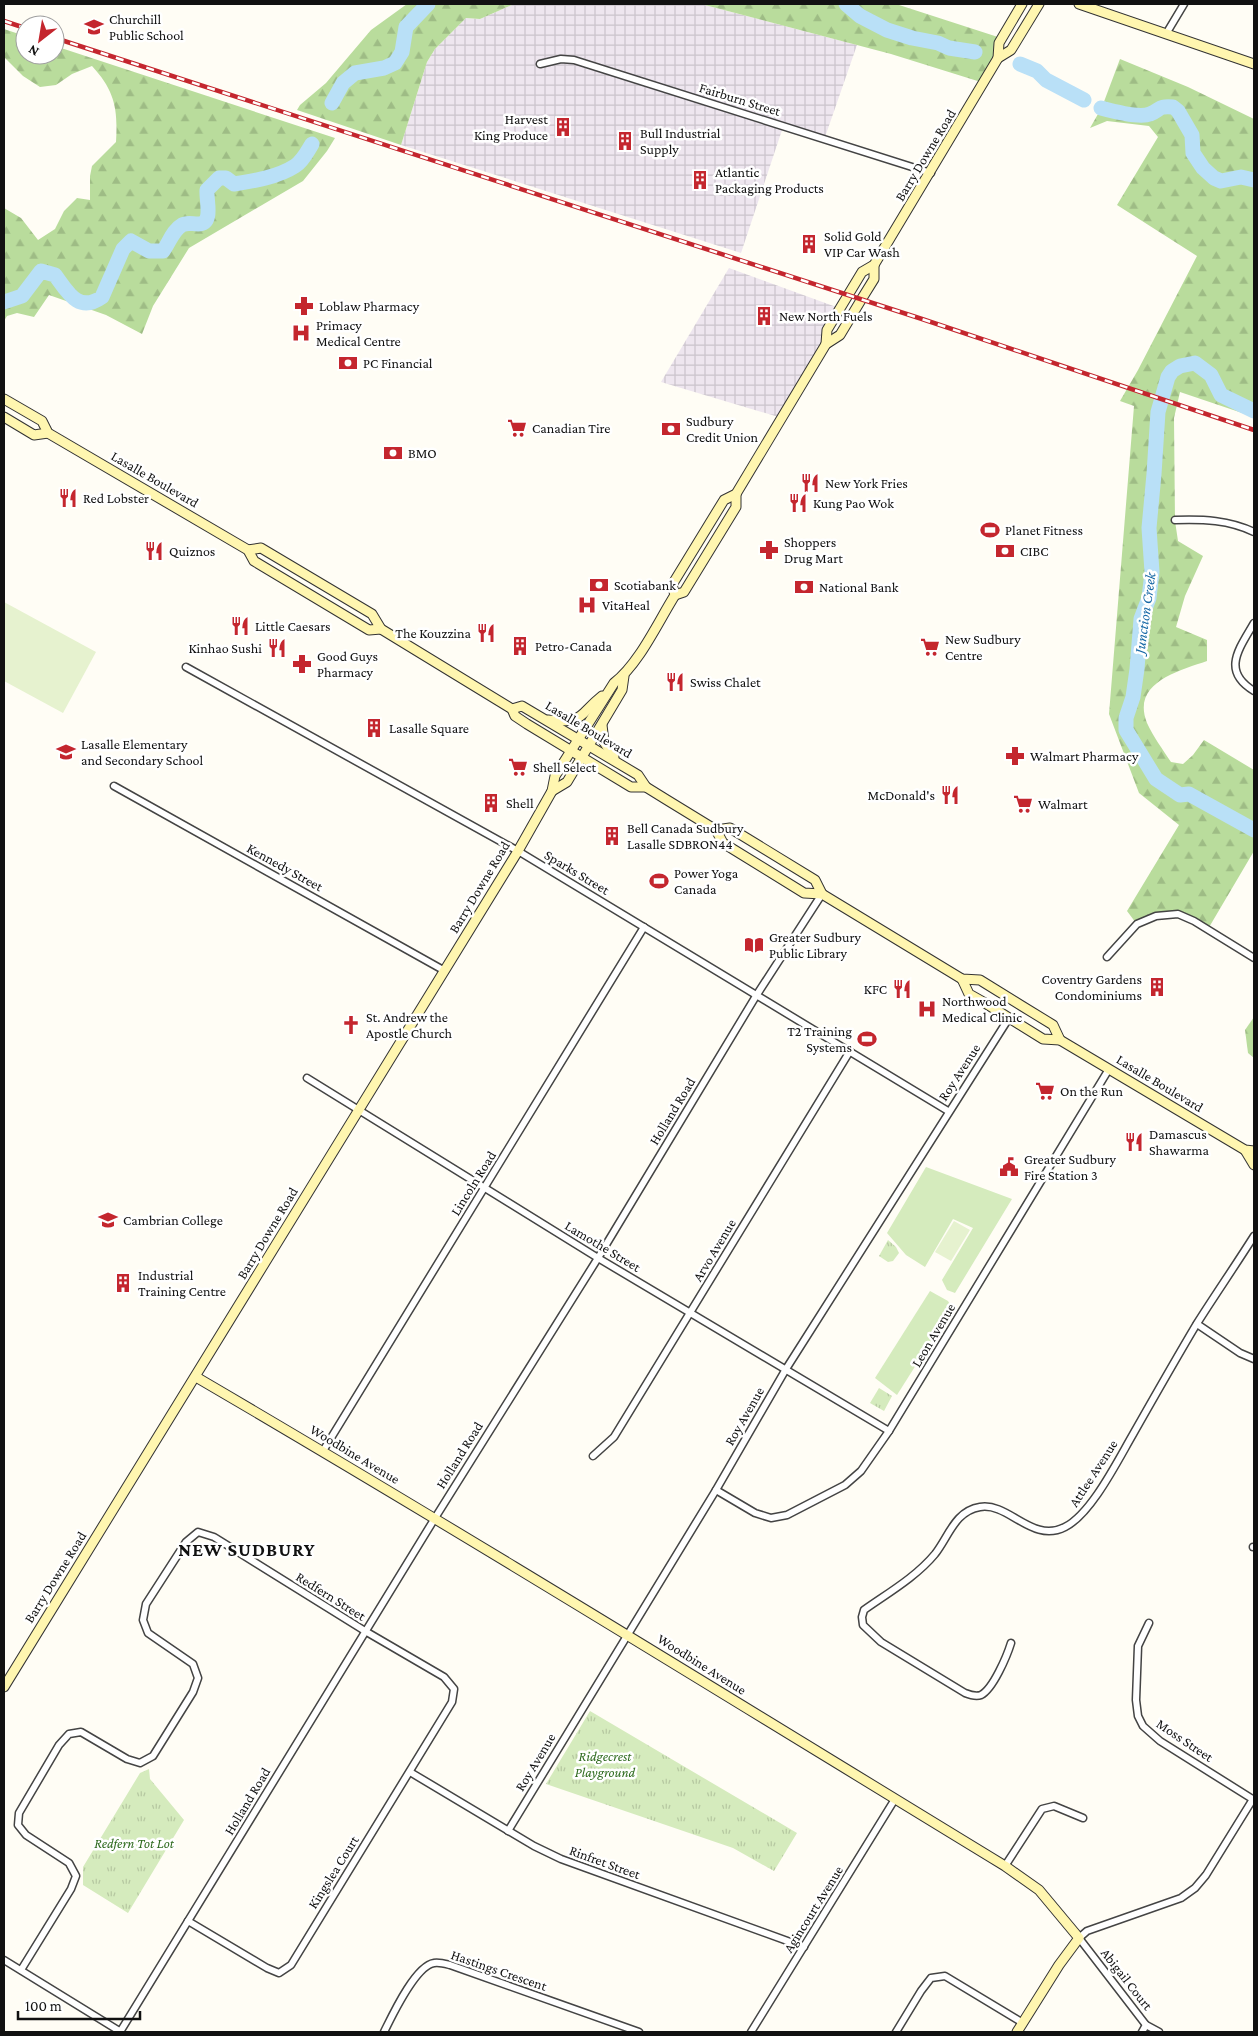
<svg xmlns="http://www.w3.org/2000/svg" width="1258" height="2036" font-family="'Crimson Pro',serif">
<style>
.industrial{fill:url(#industrial-grid)}
.grass{fill:#d5ebbd}
.forest{fill:url(#forest-firs)}
.park{fill:url(#park-tufts)}
.pitch{fill:#e6f2cf}
.lines{fill:none;stroke-linecap:round;stroke-linejoin:round}
.river{stroke:#b9e0f7;stroke-width:15}
.street-casing{stroke:#444;stroke-width:9}
.secondary-casing{stroke:#333;stroke-width:11}
.street{stroke:#fff;stroke-width:6}
.secondary{stroke:#fff6b0;stroke-width:9}
.rail-casing{stroke:#c4262e;stroke-width:4.5}
.rail{stroke:#fff;stroke-width:2.5;stroke-dasharray:8;stroke-linecap:butt}
.labels{text-anchor:middle;stroke-width:5;stroke-linejoin:round;paint-order:stroke}
.poi-label{font-size:14px;fill:#111;stroke:#fff;text-anchor:start}
.street-label{font-size:14px;fill:#111;stroke:#fff}
.park-label{font-size:14px;font-style:italic;fill:#2f6b1f;stroke:#fff}
.water-label{font-size:15px;font-style:italic;fill:#1768a6;stroke:#fff}
.district-label{font-size:19px;font-weight:bold;letter-spacing:1px;fill:#111;stroke:#fff}
</style>
<defs>
<pattern id="industrial-grid" width="8" height="8" patternUnits="userSpaceOnUse" patternTransform="scale(1.25)"><rect width="8" height="8" fill="#eee6ef"/><path d="M0 4h8M4 0v8" fill="none" stroke="#cbc4cc"/></pattern>
<pattern id="forest-firs" width="22" height="20" patternUnits="userSpaceOnUse" patternTransform="scale(1.25)"><rect width="22" height="20" fill="#b9dc9c"/><path d="M5 1l3.5 6h-7zM16 11l3.5 6h-7z" fill="#9ebc85"/></pattern>
<pattern id="park-tufts" width="24" height="20" patternUnits="userSpaceOnUse" patternTransform="scale(1.25)"><rect width="24" height="20" fill="#d5ebbd"/><path d="M3 7l-1-3M5 7V3M7 7l1-3M15 17l-1-3M17 17v-4M19 17l1-3" fill="none" stroke="#b6c8a1"/></pattern>
</defs>
<rect width="100%" height="100%" fill="#fffdf5"/>
<!-- industrial -->
<g class="industrial">
<path d="M514 4H701L857 45 824 140 783 127 741 253 401 145 427 62 435 49 466 18 480 19Z"/>
<path d="M729 268 839 308 827 345 782 418 661 382Z"/>
</g>
<!-- grass -->
<g class="grass">
<path d="M926 1167 1012 1199 955 1293 947 1290 942 1280 973 1228 953 1219 925 1267 906 1255 887 1233Z"/>
<path d="M930 1291 948 1301 952 1308 897 1395 875 1378Z"/>
</g>
<!-- forest -->
<g class="forest">
<path d="M407 4H514L480 19 466 18 435 49 427 62 401 145 297 110 300 105 326 83 371 30Z"/>
<path d="M701 4H896L1001 38 998 59 984 83 891 54Z"/>
<path d="M4 29 25 36V55H55V46L335 138 327 151 303 181 189 248 153 306 142 334 106 315 49 295 34 317 17 313 7 316 4 321V208L21 218 38 240 55 229 64 211 77 198 90 200V176L92 166 116 142C118 109 115 91 92 66L72 74 56 85 40 87 23 76 4 57Z"/>
<path d="M1120 59 1188 87 1254 119V417L1180 392 1174 418 1175 521 1178 541 1203 556 1185 596 1176 627 1207 640V661C1178 671 1131 683 1147 723 1153 736 1163 750 1171 762L1183 764 1193 755 1204 740 1254 770V851L1208 929 1178 913 1136 923 1127 911 1179 825 1139 793 1109 714 1134 406 1120 401 1138 370 1197 256 1117 205 1158 137 1149 126 1107 121 1090 128 1102 107Z"/>
<path d="M1254 1017V1058L1248 1053 1245 1030Z"/>
</g>
<!-- park -->
<g class="park">
<path d="M888 1240 896 1247 899 1253 893 1261 888 1262 879 1256Z"/>
<path d="M879 1388 892 1396 884 1411 870 1403Z"/>
<path d="M590 1711 797 1833 774 1871 733 1848 546 1784Z"/>
<path d="M149 1769 150 1779 184 1820 128 1913 83 1885V1867L140 1773Z"/>
</g>
<!-- pitch -->
<g class="pitch">
<path d="M4 602 96 652 63 713 4 681Z"/>
<path d="M954 1221 970 1230 951 1261 935 1252Z"/>
</g>
<g class="lines">
<!-- river -->
<g class="river">
<path d="M846 4 860 16 887 30 912 38 938 43 949 48 975 52"/>
<path d="M1020 64 1037 71 1046 80 1084 100"/>
<path d="M332 103 343 83 355 73 384 68 395 63 402 52 406 27 428 4"/>
<path d="M1101 108C1112 111 1140 118 1150 114 1162 109 1157 106 1173 107L1178 111 1192 135 1193 153 1203 168 1214 178 1221 181 1241 177 1254 180"/>
<path d="M4 302 22 296 41 271 55 275C67 291 78 314 102 297L123 249 131 241 149 251H163C169 243 173 230 182 225 187 222 192 224 198 224 214 224 206 201 207 190L219 178H226L234 184C254 181 278 177 295 166 303 161 307 152 312 144"/>
<path d="M1254 411 1221 395 1211 375 1195 363 1180 366 1172 371 1168 377 1158 412 1154 474 1149 528 1152 572 1149 598 1141 619 1137 669 1133 697 1126 718V730L1156 779 1180 795 1189 794 1254 830"/>
</g>
<!-- street casing -->
<g class="street-casing">
<g id="street">
<path d="M1166 34 1184 4"/>
<path d="M540 64 561 59 574 60 931 173"/>
<path d="M1175 520C1203 519 1229 520 1254 532"/>
<path d="M1254 623C1239 649 1221 671 1254 691"/>
<path d="M186 667 518 851 948 1111"/>
<path d="M114 786 445 971"/>
<path d="M1107 957 1137 924 1156 916 1178 914 1194 921 1254 958"/>
<path d="M307 1078 598 1258 889 1431"/>
<path d="M1197 1324 1240 1353 1254 1359"/>
<path d="M323 1451 644 927"/>
<path d="M593 1456 614 1437 850 1051"/>
<path d="M716 1490 755 1513 771 1518 787 1515 845 1485 861 1471 889 1431 1109 1069"/>
<path d="M1253 1547H1254"/>
<path d="M1149 1623 1138 1646 1136 1700 1138 1716 1143 1726 1160 1741 1254 1800"/>
<path d="M1011 1643C1007 1656 993 1689 981 1695 976 1697 970 1695 965 1693L881 1642 863 1625 862 1617 864 1610C888 1593 916 1577 935 1554 949 1536 955 1511 980 1507 1009 1502 1032 1544 1065 1527 1091 1514 1117 1462 1132 1436 1153 1399 1174 1362 1196 1325 1215 1295 1235 1266 1254 1236"/>
<path d="M410 1772 534 1846 561 1859 804 1947"/>
<path d="M508 1831 716 1490 786 1369 1009 1018"/>
<path d="M1005 1866 1042 1809 1054 1806 1083 1818"/>
<path d="M4 1960 121 2032"/>
<path d="M21 1970 71 1889 76 1876 69 1863 26 1835 18 1825 19 1813 59 1745 69 1734 81 1732 127 1759 140 1763 153 1756 193 1692 198 1678 193 1664 148 1633 143 1620 146 1604 186 1542 198 1532 214 1537 365 1631 444 1677 454 1689 452 1702 291 1965 279 1973 267 1968 188 1921"/>
<path d="M120 2032 435 1518 598 1258 756 996 822 894"/>
<path d="M384 2032C392 2016 415 1966 434 1963 439 1962 446 1964 450 1965L639 2032"/>
<path d="M751 2032 895 1799"/>
<path d="M896 2032 921 1991 931 1978 945 1976 1023 2023"/>
<path d="M1142 2032 1146 2025"/>
<path d="M1159 2032 1146 2025 1079 1938 1087 1931 1181 1898 1195 1888 1206 1875 1253 1799"/>
</g>
</g>
<!-- secondary casing -->
<g class="secondary-casing">
<g id="secondary">
<path d="M1079 4 1254 64"/>
<path d="M998 58 999 43 1022 4"/>
<path d="M826 344 827 330 862 272 874 265 998 58 1011 50 1039 4"/>
<path d="M4 399 42 421 48 433 248 550 254 561 369 630 381 629"/>
<path d="M4 417 34 435 48 433"/>
<path d="M248 550 261 548 372 614 381 629 512 709 515 716 527 724 631 787H646L667 800 716 830 723 843 804 893 822 894 962 979 980 980 1022 1006 1053 1025 1060 1040"/>
<path d="M675 595 684 592 736 507V494"/>
<path d="M512 709 522 706 638 775 646 787"/>
<path d="M548 720C585 724 578 715 602 696"/>
<path d="M602 725 604 742 614 757"/>
<path d="M552 791 567 782 622 690 624 676"/>
<path d="M716 830 730 828 815 880 822 894"/>
<path d="M962 979 969 994 985 1003 1043 1039 1060 1040 1245 1150 1254 1151"/>
<path d="M1245 1150 1254 1165"/>
<path d="M196 1377C468 1536 736 1702 1005 1866L1039 1890 1079 1938 1059 1965 1017 2032"/>
<path d="M4 1687 518 851 552 791 555 776 614 683C639 664 658 622 675 595L672 585 724 500 736 494 826 344 840 335 861 300 874 279V265"/>
</g>
</g>
<!-- street -->
<use href="#street" class="street"/>
<!-- secondary -->
<use href="#secondary" class="secondary"/>
<!-- rail casing -->
<g class="rail-casing">
<g id="rail">
<path d="M4 21 25 28"/>
<path d="M55 38 922 319 1254 430"/>
</g>
</g>
<!-- rail -->
<use href="#rail" class="rail"/>
</g>
<!-- icons -->
<defs>
<g id="school-bare" transform="scale(1.5)"><path d="M0-5L7-2L0 1L-7-2ZM-4 1L0 2.5L4 1V4Q0 6-4 4Z" fill="#c4262e" stroke="#fff" stroke-width="2.5" paint-order="stroke"/></g>
<g id="building-bare" transform="scale(1.5)"><path d="M-4-6H4V6H1V3H-1V6H-4ZM-2.5-4.3h1.7v1.8h-1.7ZM.8-4.3h1.7v1.8H.8ZM-2.5-1h1.7V.8h-1.7ZM.8-1h1.7V.8H.8Z" fill="#c4262e" stroke="#fff" stroke-width="2.5" paint-order="stroke"/></g>
<g id="pharmacy-bare" transform="scale(1.5)"><path d="M-2-6h4v4h4v4h-4v4h-4v-4h-4v-4h4Z" fill="#c4262e" stroke="#fff" stroke-width="2.5" paint-order="stroke"/></g>
<g id="hospital-bare" transform="scale(1.5)"><path d="M-5-5h3v3.5h4V-5h3V5h-3V1.5h-4V5h-3Z" fill="#c4262e" stroke="#fff" stroke-width="2.5" paint-order="stroke"/></g>
<g id="bank-bare" transform="scale(1.5)"><path d="M-6-4H6V4H-6ZM0-2.3a2.3 2.3 0 1 0 0 4.6a2.3 2.3 0 1 0 0-4.6Z" fill="#c4262e" stroke="#fff" stroke-width="2.5" paint-order="stroke"/></g>
<g id="supermarket-bare" transform="scale(1.5)"><path d="M-6-5.5h2.5l.6 2H6L4.5 2H-2.5L-4.4-4H-6ZM-1.5 3.2a1.3 1.3 0 1 0 .1 0ZM3 3.2a1.3 1.3 0 1 0 .1 0Z" fill="#c4262e" stroke="#fff" stroke-width="2.5" paint-order="stroke"/></g>
<g id="restaurant-bare" transform="scale(1.5)"><path d="M-5-6h1v4h1v-4h1v4h1v-4h1v5L-1.5 .5V6h-2V.5L-5-1ZM5-6V6H3V1.5H1.5Q1.5-4 5-6Z" fill="#c4262e" stroke="#fff" stroke-width="2.5" paint-order="stroke"/></g>
<g id="stadium-bare" transform="scale(1.5)"><path d="M0-5a6.5 5 0 1 0 0 10a6.5 5 0 1 0 0-10ZM-3.5-1.8h7v3.6h-7Z" fill="#c4262e" stroke="#fff" stroke-width="2.5" paint-order="stroke"/></g>
<g id="library-bare" transform="scale(1.5)"><path d="M-6-4Q-3-5.5-.7-3.5V5Q-3 3-6 4ZM6-4Q3-5.5 .7-3.5V5Q3 3 6 4Z" fill="#c4262e" stroke="#fff" stroke-width="2.5" paint-order="stroke"/></g>
<g id="church-bare" transform="scale(1.5)"><path d="M-1.2-6h2.4v3.5h3.3v2.4h-3.3V6h-2.4V-.1h-3.3v-2.4h3.3Z" fill="#c4262e" stroke="#fff" stroke-width="2.5" paint-order="stroke"/></g>
<g id="civic-bare" transform="scale(1.5)"><path d="M-.6-6.5H3V-4.5H.6V-3L4-1V1h2V6H-6V1h2V-1L-.6-3ZM-1.2 2.5V6h2.4V2.5Z" fill="#c4262e" stroke="#fff" stroke-width="2.5" paint-order="stroke"/></g>
<g id="university-bare" transform="scale(1.5)"><path d="M0-5L7-2L0 1L-7-2ZM-4 1L0 2.5L4 1V4Q0 6-4 4Z" fill="#c4262e" stroke="#fff" stroke-width="2.5" paint-order="stroke"/></g>
</defs>
<g fill-rule="evenodd">
<use href="#school-bare" x="94" y="27"/>
<use href="#building-bare" x="563" y="127"/>
<use href="#building-bare" x="625" y="141"/>
<use href="#building-bare" x="700" y="180"/>
<use href="#building-bare" x="809" y="244"/>
<use href="#pharmacy-bare" x="304" y="306"/>
<use href="#building-bare" x="764" y="316"/>
<use href="#hospital-bare" x="301" y="333"/>
<use href="#bank-bare" x="348" y="363"/>
<use href="#supermarket-bare" x="517" y="428"/>
<use href="#bank-bare" x="671" y="429"/>
<use href="#bank-bare" x="393" y="453"/>
<use href="#restaurant-bare" x="810" y="483"/>
<use href="#restaurant-bare" x="68" y="498"/>
<use href="#restaurant-bare" x="798" y="503"/>
<use href="#stadium-bare" x="990" y="530"/>
<use href="#pharmacy-bare" x="769" y="550"/>
<use href="#restaurant-bare" x="154" y="551"/>
<use href="#bank-bare" x="1005" y="551"/>
<use href="#bank-bare" x="599" y="585"/>
<use href="#bank-bare" x="804" y="587"/>
<use href="#hospital-bare" x="587" y="605"/>
<use href="#restaurant-bare" x="240" y="626"/>
<use href="#restaurant-bare" x="486" y="633"/>
<use href="#building-bare" x="520" y="646"/>
<use href="#supermarket-bare" x="930" y="647"/>
<use href="#restaurant-bare" x="277" y="648"/>
<use href="#pharmacy-bare" x="302" y="664"/>
<use href="#restaurant-bare" x="675" y="682"/>
<use href="#building-bare" x="374" y="728"/>
<use href="#school-bare" x="66" y="752"/>
<use href="#pharmacy-bare" x="1015" y="756"/>
<use href="#supermarket-bare" x="518" y="767"/>
<use href="#restaurant-bare" x="950" y="795"/>
<use href="#building-bare" x="491" y="803"/>
<use href="#supermarket-bare" x="1023" y="804"/>
<use href="#building-bare" x="612" y="836"/>
<use href="#stadium-bare" x="659" y="881"/>
<use href="#library-bare" x="754" y="945"/>
<use href="#building-bare" x="1157" y="987"/>
<use href="#restaurant-bare" x="902" y="989"/>
<use href="#hospital-bare" x="927" y="1009"/>
<use href="#church-bare" x="351" y="1025"/>
<use href="#stadium-bare" x="867" y="1039"/>
<use href="#supermarket-bare" x="1045" y="1091"/>
<use href="#restaurant-bare" x="1134" y="1142"/>
<use href="#civic-bare" x="1009" y="1167"/>
<use href="#university-bare" x="108" y="1220"/>
<use href="#building-bare" x="123" y="1283"/>
</g>
<g class="labels">
<!-- poi labels -->
<g class="poi-label">
<text x="109" y="24">Churchill<tspan x="109" dy="16">Public School</tspan></text>
<text x="548" y="124" text-anchor="end">Harvest<tspan x="548" dy="16">King Produce</tspan></text>
<text x="640" y="138">Bull Industrial<tspan x="640" dy="16">Supply</tspan></text>
<text x="715" y="177">Atlantic<tspan x="715" dy="16">Packaging Products</tspan></text>
<text x="824" y="241">Solid Gold<tspan x="824" dy="16">VIP Car Wash</tspan></text>
<text x="319" y="311">Loblaw Pharmacy</text>
<text x="779" y="321">New North Fuels</text>
<text x="316" y="330">Primacy<tspan x="316" dy="16">Medical Centre</tspan></text>
<text x="363" y="368">PC Financial</text>
<text x="686" y="426">Sudbury<tspan x="686" dy="16">Credit Union</tspan></text>
<text x="532" y="433">Canadian Tire</text>
<text x="408" y="458">BMO</text>
<text x="825" y="488">New York Fries</text>
<text x="83" y="503">Red Lobster</text>
<text x="813" y="508">Kung Pao Wok</text>
<text x="1005" y="535">Planet Fitness</text>
<text x="784" y="547">Shoppers<tspan x="784" dy="16">Drug Mart</tspan></text>
<text x="169" y="556">Quiznos</text>
<text x="1020" y="556">CIBC</text>
<text x="614" y="590">Scotiabank</text>
<text x="819" y="592">National Bank</text>
<text x="602" y="610">VitaHeal</text>
<text x="255" y="631">Little Caesars</text>
<text x="471" y="638" text-anchor="end">The Kouzzina</text>
<text x="945" y="644">New Sudbury<tspan x="945" dy="16">Centre</tspan></text>
<text x="535" y="651">Petro-Canada</text>
<text x="262" y="653" text-anchor="end">Kinhao Sushi</text>
<text x="317" y="661">Good Guys<tspan x="317" dy="16">Pharmacy</tspan></text>
<text x="690" y="687">Swiss Chalet</text>
<text x="389" y="733">Lasalle Square</text>
<text x="81" y="749">Lasalle Elementary<tspan x="81" dy="16">and Secondary School</tspan></text>
<text x="1030" y="761">Walmart Pharmacy</text>
<text x="533" y="772">Shell Select</text>
<text x="935" y="800" text-anchor="end">McDonald's</text>
<text x="506" y="808">Shell</text>
<text x="1038" y="809">Walmart</text>
<text x="627" y="833">Bell Canada Sudbury<tspan x="627" dy="16">Lasalle SDBRON44</tspan></text>
<text x="674" y="878">Power Yoga<tspan x="674" dy="16">Canada</tspan></text>
<text x="769" y="942">Greater Sudbury<tspan x="769" dy="16">Public Library</tspan></text>
<text x="1142" y="984" text-anchor="end">Coventry Gardens<tspan x="1142" dy="16">Condominiums</tspan></text>
<text x="887" y="994" text-anchor="end">KFC</text>
<text x="942" y="1006">Northwood<tspan x="942" dy="16">Medical Clinic</tspan></text>
<text x="366" y="1022">St. Andrew the<tspan x="366" dy="16">Apostle Church</tspan></text>
<text x="852" y="1036" text-anchor="end">T2 Training<tspan x="852" dy="16">Systems</tspan></text>
<text x="1060" y="1096">On the Run</text>
<text x="1149" y="1139">Damascus<tspan x="1149" dy="16">Shawarma</tspan></text>
<text x="1024" y="1164">Greater Sudbury<tspan x="1024" dy="16">Fire Station 3</tspan></text>
<text x="123" y="1225">Cambrian College</text>
<text x="138" y="1280">Industrial<tspan x="138" dy="16">Training Centre</tspan></text>
</g>
<!-- street labels -->
<g class="street-label">
<text transform="translate(740 99) rotate(17)" y="5">Fairburn Street</text>
<text transform="translate(925 155) rotate(-59)" y="5">Barry Downe Road</text>
<text transform="translate(155 479) rotate(30)" y="5">Lasalle Boulevard</text>
<text transform="translate(589 729) rotate(31)" y="5">Lasalle Boulevard</text>
<text transform="translate(285 867) rotate(29)" y="5">Kennedy Street</text>
<text transform="translate(577 872) rotate(31)" y="5">Sparks Street</text>
<text transform="translate(479 887) rotate(-59)" y="5">Barry Downe Road</text>
<text transform="translate(959 1072) rotate(-57)" y="5">Roy Avenue</text>
<text transform="translate(1160 1083) rotate(31)" y="5">Lasalle Boulevard</text>
<text transform="translate(672 1111) rotate(-59)" y="5">Holland Road</text>
<text transform="translate(473 1183) rotate(-58)" y="5">Lincoln Road</text>
<text transform="translate(267 1233) rotate(-59)" y="5">Barry Downe Road</text>
<text transform="translate(603 1246) rotate(31)" y="5">Lamothe Street</text>
<text transform="translate(714 1250) rotate(-59)" y="5">Arvo Avenue</text>
<text transform="translate(933 1335) rotate(-59)" y="5">Leon Avenue</text>
<text transform="translate(744 1416) rotate(-60)" y="5">Roy Avenue</text>
<text transform="translate(355 1454) rotate(31)" y="5">Woodbine Avenue</text>
<text transform="translate(459 1455) rotate(-58)" y="5">Holland Road</text>
<text transform="translate(1093 1473) rotate(-57)" y="5">Attlee Avenue</text>
<text transform="translate(55 1577) rotate(-58)" y="5">Barry Downe Road</text>
<text transform="translate(331 1596) rotate(32)" y="5">Redfern Street</text>
<text transform="translate(702 1664) rotate(32)" y="5">Woodbine Avenue</text>
<text transform="translate(1185 1740) rotate(34)" y="5">Moss Street</text>
<text transform="translate(535 1762) rotate(-59)" y="5">Roy Avenue</text>
<text transform="translate(247 1801) rotate(-59)" y="5">Holland Road</text>
<text transform="translate(605 1862) rotate(20)" y="5">Rinfret Street</text>
<text transform="translate(333 1872) rotate(-58)" y="5">Kingslea Court</text>
<text transform="translate(813 1909) rotate(-58)" y="5">Agincourt Avenue</text>
<text transform="translate(499 1970) rotate(19)" y="5">Hastings Crescent</text>
<text transform="translate(1127 1979) rotate(52)" y="5">Abigail Court</text>
</g>
<!-- park labels -->
<g class="park-label">
<text x="605" y="1761">Ridgecrest<tspan x="605" dy="16">Playground</tspan></text>
<text x="134" y="1848">Redfern Tot Lot</text>
</g>
<!-- water labels -->
<g class="water-label">
<text transform="translate(1145 613) rotate(-82)" y="5">Junction Creek</text>
</g>
<!-- district labels -->
<g class="district-label">
<text x="247" y="1556">NEW SUDBURY</text>
</g>
</g>
<!-- border -->
<rect width="1258" height="2036" fill="none" stroke="#111111" stroke-width="10"/>
<!-- north arrow -->
<g transform="translate(40 40) rotate(211)"><circle r="24" fill="#ffffff" stroke="#a0a0a0"/>
<path d="M0-4L9 19L0 12L-9 19Z" fill="#c4262e"/>
<text y="-8" font-size="14" font-weight="bold" text-anchor="middle" fill="#111111">N</text>
</g>
<!-- scale -->
<path d="M18 2011v8h122v-8" fill="none" stroke="#111111" stroke-width="2.5"/>
<text x="25" y="2011" font-size="15" fill="#111111" stroke="#ffffff" stroke-width="4" paint-order="stroke">100 m</text>
</svg>
